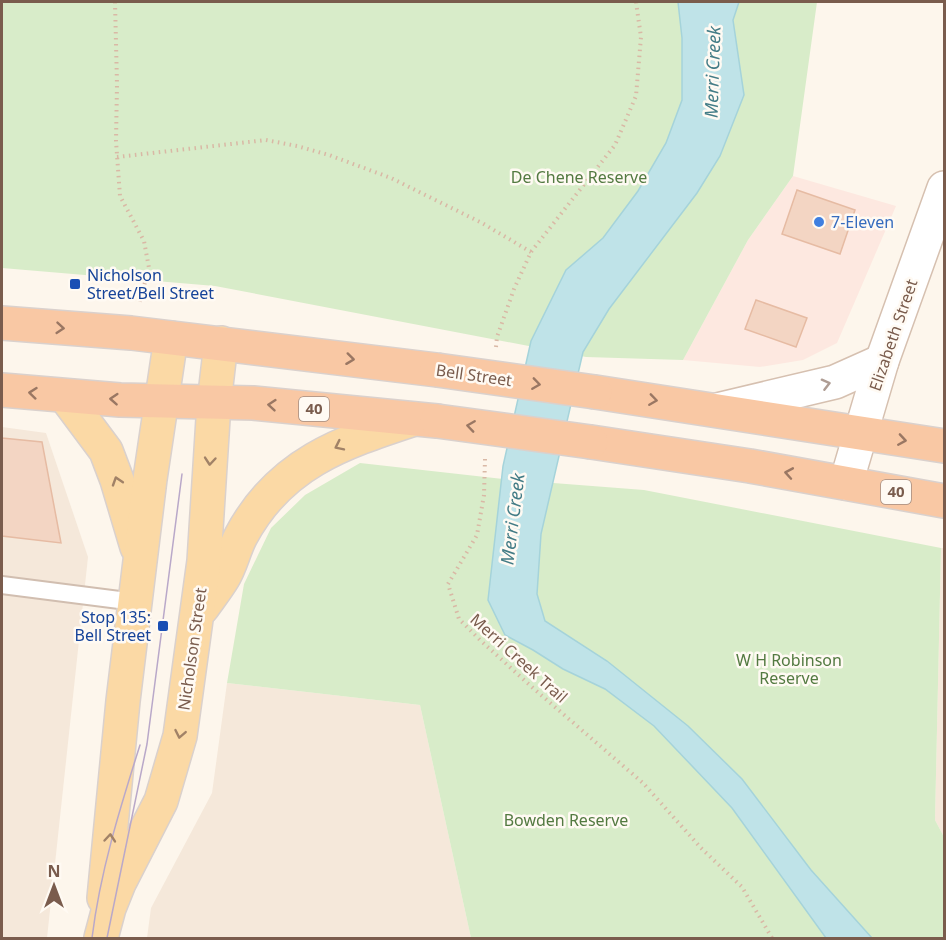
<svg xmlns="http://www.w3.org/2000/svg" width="946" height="940" font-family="'Noto Sans',sans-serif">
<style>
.residential{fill:#f5e8da}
.commercial{fill:#fde8e0}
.green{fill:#d8ecc9}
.water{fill:#bfe3e8;stroke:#a5d3da;stroke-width:1.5}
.building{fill:#f3d5c3;stroke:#e6bba3;stroke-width:1.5}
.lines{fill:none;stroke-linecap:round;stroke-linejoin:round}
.service-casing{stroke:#d1beb0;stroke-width:20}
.secondary-casing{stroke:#d6c0b0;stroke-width:36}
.primary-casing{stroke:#dad1cd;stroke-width:36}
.trunk-casing{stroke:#dad1cd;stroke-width:36}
.path{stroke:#d9b8a5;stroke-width:4;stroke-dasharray:1.5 4.5;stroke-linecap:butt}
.service{stroke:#fff;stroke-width:16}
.secondary{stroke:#fff;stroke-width:33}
.primary{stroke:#fbd9a5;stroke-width:33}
.trunk{stroke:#f9c8a4;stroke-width:33}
.tram{stroke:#b9a8c9;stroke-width:1.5}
.trunk-bridge-casing{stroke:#dad1cd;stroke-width:36;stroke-linecap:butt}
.trunk-bridge{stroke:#f9c8a4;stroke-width:33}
.oneway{stroke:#9a7763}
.oneway2{stroke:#af9d94}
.oneway3{stroke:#a18267}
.shop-dot{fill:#3f7fe0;stroke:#fffaf3;stroke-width:2}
.transit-dot{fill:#1a4fb4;stroke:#fffaf3;stroke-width:2}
.labels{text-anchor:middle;stroke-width:5;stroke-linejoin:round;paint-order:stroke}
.shield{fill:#fffaf3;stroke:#a28b7f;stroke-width:1.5}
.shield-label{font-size:15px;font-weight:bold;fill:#7a5c4d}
.park-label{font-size:16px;fill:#537a41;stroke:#fffaf3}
.shop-label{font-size:16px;fill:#366cbe;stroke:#fffaf3;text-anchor:start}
.transit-label{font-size:16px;fill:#164399;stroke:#fffaf3;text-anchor:start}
.street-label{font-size:16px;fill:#7a5c4d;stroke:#fffaf3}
.water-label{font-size:18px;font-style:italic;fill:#437c86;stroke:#fffaf3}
</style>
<rect width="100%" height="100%" fill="#fdf6ec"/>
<!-- residential -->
<g class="residential">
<path d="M2 427 46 433 88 557 47 938H2Z"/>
<path d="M941 548H944V837L935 820Z"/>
<path d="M227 683 420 705 471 938H147L151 908 212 793Z"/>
</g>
<!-- commercial -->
<path class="commercial" d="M793 176 896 206 837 343 803 360 760 367 683 360 748 240Z"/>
<!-- green -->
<g class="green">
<path d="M2 2H817L793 176 748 240 683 360 586 357 215 286 2 268Z"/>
<path d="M360 463 503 479 644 490 941 548 935 820 944 837V938H471L420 705 227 683 244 584 271 528 305 495Z"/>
</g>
<!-- water -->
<path class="water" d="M678 2H739L733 20 744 95 720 156 697 193 609 309 583 352 541 534 537 594 545 621 607 661 688 726 742 779 811 870 872 938H826L732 808 654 726 605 689 563 669 533 650 505 635 488 600 503 466 531 341 566 270 603 238 638 191 666 143 682 100V38Z"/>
<!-- building -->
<g class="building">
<path d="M797 190 855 210 840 254 782 234Z"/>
<path d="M756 300 807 318 796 347 745 329Z"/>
<path d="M2 438 42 442 61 543 2 536Z"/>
</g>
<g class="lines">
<!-- service casing -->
<g class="service-casing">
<path id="service" d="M2 585 135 602"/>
</g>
<!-- secondary casing -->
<g class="secondary-casing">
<g id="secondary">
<path d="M717 410 835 382 882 361"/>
<path d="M846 483 882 361 944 188"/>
</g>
</g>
<!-- primary casing -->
<g class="primary-casing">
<g id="primary">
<path d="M65 396 106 451 117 480 137 547"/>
<path d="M202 608C209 598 217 588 223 578 231 565 234 549 241 536 280 463 341 443 414 419"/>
<path d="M104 898 123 701 150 479 171 338"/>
<path d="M101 938 109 908 119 883 161 801 180 736 204 561 214 403 221 343"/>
</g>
</g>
<!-- trunk casing -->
<g class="trunk-casing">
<g id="trunk">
<path d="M2 323 131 333 437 370"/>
<path d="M2 390 120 400 253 403 437 421"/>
<path d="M595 392 944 446"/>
<path d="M591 442 750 466 944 501"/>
</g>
</g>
<!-- path -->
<g class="path">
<path d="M115 2 117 84 116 141 120 196 144 241 149 268 139 304"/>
<path d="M117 157 266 140 297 146 329 155 391 178 482 223 531 252"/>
<path d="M496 347 497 337 514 289 531 252 615 145 636 96 641 37 636 2"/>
<path d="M485 459 484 495 477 535 448 584 459 619 480 640 533 688 643 783 701 848 742 887 772 938"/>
</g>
<!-- service -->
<use href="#service" class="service"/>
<!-- secondary -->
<use href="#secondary" class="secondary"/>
<!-- primary -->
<use href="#primary" class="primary"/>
<!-- trunk -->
<use href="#trunk" class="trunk"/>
<!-- tram -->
<g class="tram">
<path d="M92 938C100 872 120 808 140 745"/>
<path d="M107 938 147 744 182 474"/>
</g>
<!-- trunk-bridge casing -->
<g class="trunk-bridge-casing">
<g id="trunk-bridge">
<path d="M437 370 595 392"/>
<path d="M437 421 591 442"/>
</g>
</g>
<!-- trunk-bridge -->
<use href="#trunk-bridge" class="trunk-bridge"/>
</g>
<!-- one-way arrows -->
<defs><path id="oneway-chevron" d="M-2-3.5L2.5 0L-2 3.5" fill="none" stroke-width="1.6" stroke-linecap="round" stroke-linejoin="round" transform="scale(1.5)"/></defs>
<g class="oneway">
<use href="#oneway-chevron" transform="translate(60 328) rotate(5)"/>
<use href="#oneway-chevron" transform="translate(350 359) rotate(7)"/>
<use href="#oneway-chevron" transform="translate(536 384) rotate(8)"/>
<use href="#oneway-chevron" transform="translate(33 393) rotate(-174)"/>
<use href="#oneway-chevron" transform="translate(114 399) rotate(-176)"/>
<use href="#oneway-chevron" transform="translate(653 400) rotate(8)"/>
<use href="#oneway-chevron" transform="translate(272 405) rotate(-175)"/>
<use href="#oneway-chevron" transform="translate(471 426) rotate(-172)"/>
<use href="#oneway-chevron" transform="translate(902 440) rotate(9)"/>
<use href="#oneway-chevron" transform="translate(789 473) rotate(-170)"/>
</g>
<use class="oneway2" href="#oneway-chevron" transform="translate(826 384) rotate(-14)"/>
<g class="oneway3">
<use href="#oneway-chevron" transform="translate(339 446) rotate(154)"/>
<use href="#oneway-chevron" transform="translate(210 461) rotate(95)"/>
<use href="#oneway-chevron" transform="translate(117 481) rotate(-108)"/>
<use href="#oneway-chevron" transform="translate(180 734) rotate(101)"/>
<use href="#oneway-chevron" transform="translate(110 838) rotate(-85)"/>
</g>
<!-- markers -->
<circle class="shop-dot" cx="819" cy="222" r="6"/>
<g class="transit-dot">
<rect x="69" y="278" width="12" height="12" rx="3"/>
<rect x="157" y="620" width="12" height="12" rx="3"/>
</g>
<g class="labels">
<!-- shield labels -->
<g class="shield">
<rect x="299" y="397" width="30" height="24" rx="4.5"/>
<rect x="881" y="480" width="30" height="24" rx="4.5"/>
</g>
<g class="shield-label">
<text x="314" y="414">40</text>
<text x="896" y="497">40</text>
</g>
<!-- park labels -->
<g class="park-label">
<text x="579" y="183">De Chene Reserve</text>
<text x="789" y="666">W H Robinson<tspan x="789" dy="18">Reserve</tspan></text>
<text x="566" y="826">Bowden Reserve</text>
</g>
<!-- shop labels -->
<g class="shop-label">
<text x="831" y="228">7-Eleven</text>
</g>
<!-- transit labels -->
<g class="transit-label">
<text x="87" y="281">Nicholson<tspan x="87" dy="18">Street/Bell Street</tspan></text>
<text x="151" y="623" text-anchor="end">Stop 135:<tspan x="151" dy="18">Bell Street</tspan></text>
</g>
<!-- street labels -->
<g class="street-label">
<text transform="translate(893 335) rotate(-71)" y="6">Elizabeth Street</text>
<text transform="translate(474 375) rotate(8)" y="6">Bell Street</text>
<text transform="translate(192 649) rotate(-82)" y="6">Nicholson Street</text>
<text transform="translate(519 658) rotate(42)" y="6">Merri Creek Trail</text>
</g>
<!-- water labels -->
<g class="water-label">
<text transform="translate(713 72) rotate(-88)" y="6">Merri Creek</text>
<text transform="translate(513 519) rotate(-83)" y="6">Merri Creek</text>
</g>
</g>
<!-- border -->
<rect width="946" height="940" fill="none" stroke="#7a5c4d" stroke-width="6"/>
<!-- north arrow -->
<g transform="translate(54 886)" stroke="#fffaf3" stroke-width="4.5" paint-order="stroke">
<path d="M0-4.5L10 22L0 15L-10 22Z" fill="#7a5c4d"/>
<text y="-9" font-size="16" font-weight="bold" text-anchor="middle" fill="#7a5c4d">N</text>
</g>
</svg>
